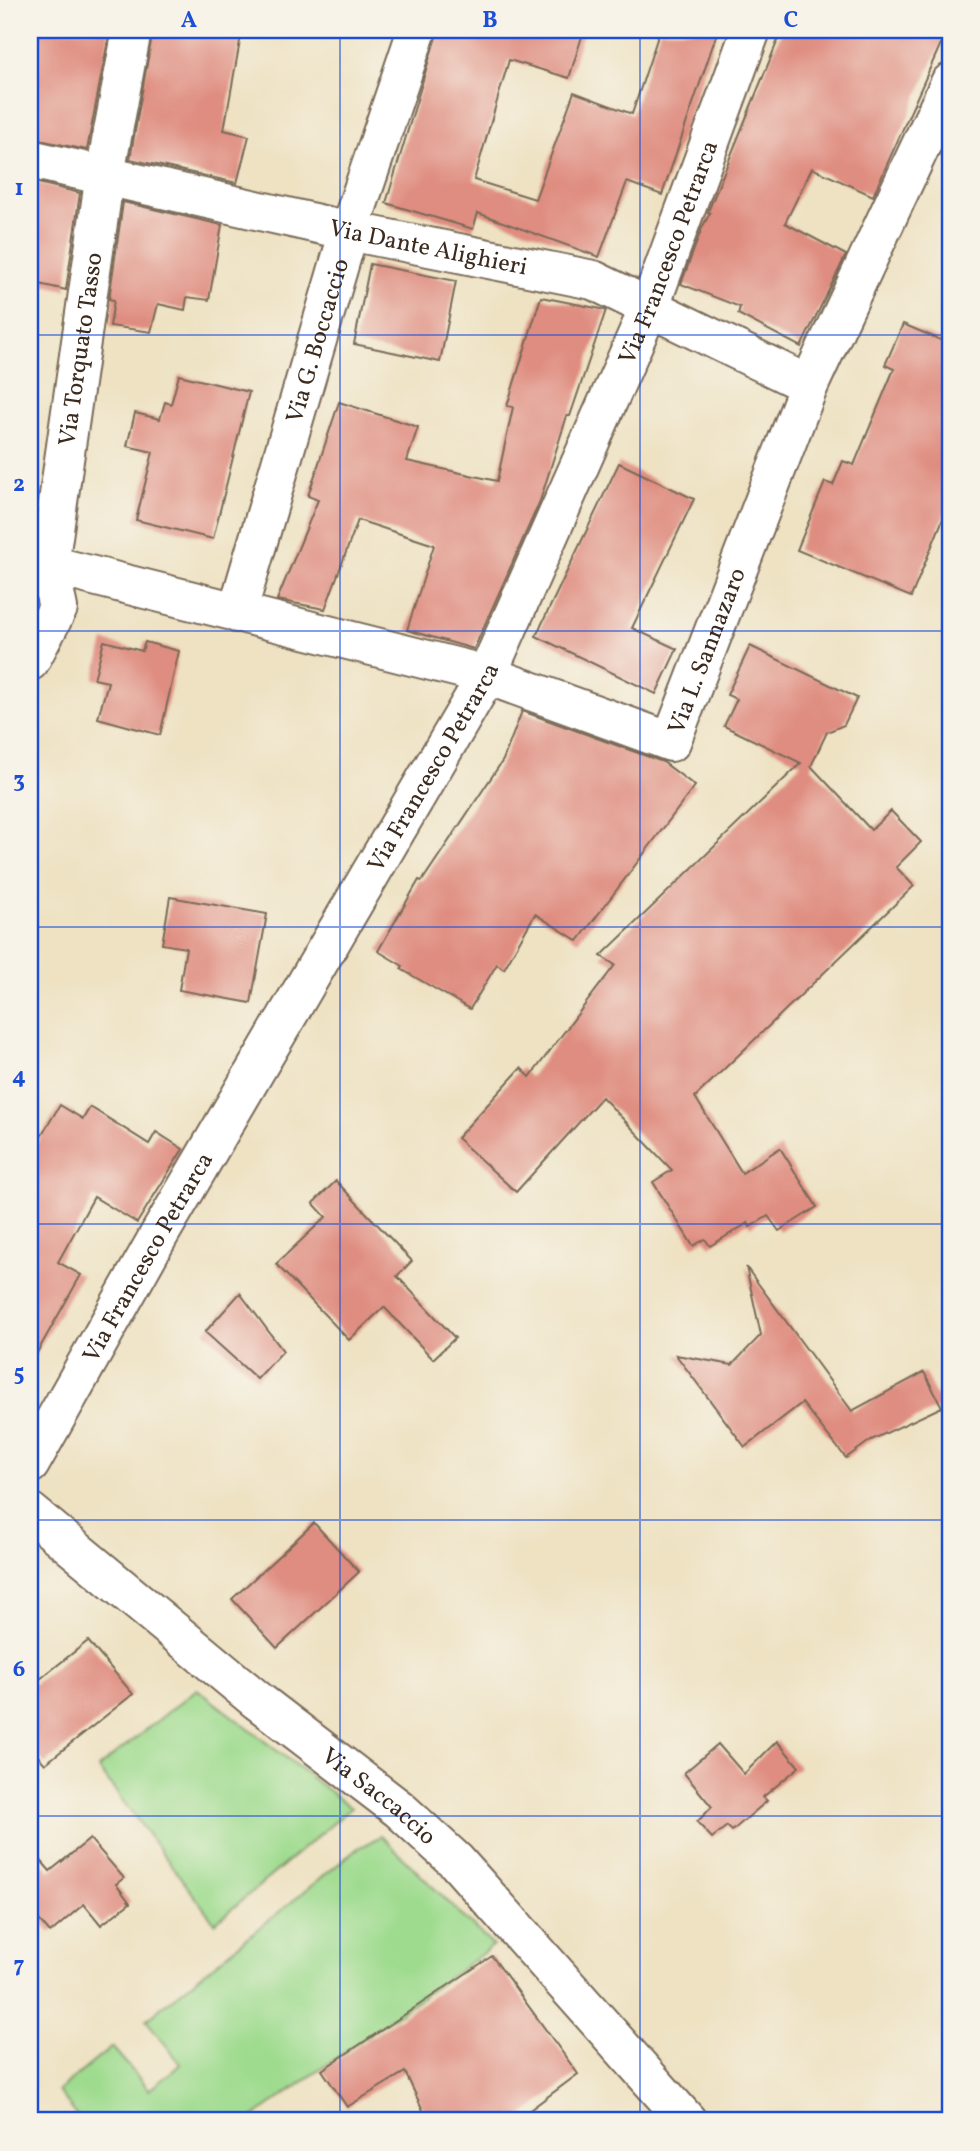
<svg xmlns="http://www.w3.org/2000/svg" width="980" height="2151" font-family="Vollkorn,serif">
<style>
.green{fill:#9fdb8f;stroke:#6d8256;stroke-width:2}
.building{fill:#df8d80}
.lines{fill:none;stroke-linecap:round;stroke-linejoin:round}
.minor-casing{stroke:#7a6a58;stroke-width:42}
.minor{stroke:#fff;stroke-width:38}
.rail{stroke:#3b2a1e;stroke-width:5}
.grid{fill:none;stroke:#1d4ed8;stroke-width:2;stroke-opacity:0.55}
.labels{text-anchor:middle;stroke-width:5;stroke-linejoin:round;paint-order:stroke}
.street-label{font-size:24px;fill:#3b2a1e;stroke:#f7f3e8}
.neatline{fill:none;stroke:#1d4ed8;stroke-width:2.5}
.grid-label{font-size:23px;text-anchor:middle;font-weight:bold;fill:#1d4ed8}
</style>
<rect width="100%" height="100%" fill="#f7f3e8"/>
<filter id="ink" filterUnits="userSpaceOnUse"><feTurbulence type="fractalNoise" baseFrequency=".0143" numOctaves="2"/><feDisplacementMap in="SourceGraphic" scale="14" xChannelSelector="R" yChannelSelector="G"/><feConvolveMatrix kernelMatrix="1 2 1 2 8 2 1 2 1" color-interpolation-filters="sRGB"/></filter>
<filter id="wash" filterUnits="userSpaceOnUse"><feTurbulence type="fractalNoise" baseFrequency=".00686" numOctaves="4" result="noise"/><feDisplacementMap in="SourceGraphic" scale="28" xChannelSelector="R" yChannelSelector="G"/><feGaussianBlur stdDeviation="1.57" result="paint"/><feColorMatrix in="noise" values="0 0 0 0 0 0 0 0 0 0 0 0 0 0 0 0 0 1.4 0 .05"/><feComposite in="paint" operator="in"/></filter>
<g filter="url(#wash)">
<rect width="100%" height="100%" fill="#eee2c3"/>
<!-- green -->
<g class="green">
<path d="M197 1689 351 1808 215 1923 98 1768Z"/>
<path d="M381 1836 493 1946 248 2121H81L58 2091 112 2047 149 2090 181 2064 146 2020 358 1848Z"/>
</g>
<g id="blocks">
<!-- building -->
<g class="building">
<path d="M39 30H110L87 150 30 138V80Z"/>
<path d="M153 30H242L224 130 249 136 237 183 130 159Z"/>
<path d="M438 30H584L569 78 509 60 474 180 535 199 574 92 632 114 660 30H718L662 195 627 182 599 257 478 213 473 229 386 203Z"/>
<path d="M782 30H947L873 196 812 168 785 223 846 255 801 347 738 314 740 307 681 284 702 228 710 213 708 212 709 209Z"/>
<path d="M30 181 80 193 66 290 30 282Z"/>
<path d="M123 202 222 225 209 300 187 297 185 310 158 304 151 332 110 326 114 300 109 299Z"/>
<path d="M370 264 456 281 440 362 354 344Z"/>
<path d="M541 297 606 310 570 416H567L540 501 474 649 407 630 434 545 358 520 325 609 277 600 318 500 308 496 339 402 418 427 407 461 497 481 513 407 507 406Z"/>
<path d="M903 324 950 344V502L911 597 797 550 825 482 833 485 843 461 854 465 894 369 885 365Z"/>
<path d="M179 375 249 392 213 539 136 520 153 452 127 446 135 413 160 419 165 402 171 404Z"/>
<path d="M619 463 694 499 632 628 677 649 656 694 536 636Z"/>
<path d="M104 641 142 651 145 642 179 651 160 735 98 718 108 682 94 679Z"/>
<path d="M750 646 857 698 844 725 827 732 811 766 871 830 891 811 921 842 896 867 914 886 695 1097 742 1173 780 1148 817 1207 779 1231 768 1216 750 1227 748 1223 710 1246 705 1239 693 1246 653 1182 672 1170 602 1097 516 1192 457 1138 521 1068 530 1077 615 965 601 956 801 763 724 726 737 699 727 695Z"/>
<path d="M522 711 663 762 695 786 578 941 535 914 504 969 497 964 470 1009 401 969 403 966 378 951 419 880 422 881 503 760Z"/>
<path d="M170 897 267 914 251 1003 179 990 186 948 162 944Z"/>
<path d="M60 1105 83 1119 90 1107 149 1144 156 1132 183 1149 137 1223 94 1197 58 1262 81 1275 30 1365V1154Z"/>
<path d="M336 1181 412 1261 397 1276 455 1338 433 1359 384 1307 349 1340 276 1264 326 1217 313 1203Z"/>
<path d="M746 1267 852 1411 924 1372 942 1407 871 1440 846 1458 802 1403 745 1447 676 1355 732 1365 761 1335Z"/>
<path d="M240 1293 283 1351 257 1379 205 1332Z"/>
<path d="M314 1523 359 1572 277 1648 232 1599Z"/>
<path d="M88 1641 133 1694 45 1764 30 1747V1687Z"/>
<path d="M777 1741 799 1767 763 1797 767 1801 732 1831 727 1826 712 1838 697 1822 712 1807 684 1773 718 1744 744 1774Z"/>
<path d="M90 1839 124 1878 116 1884 130 1903 101 1925 84 1904 50 1933 30 1909V1848L50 1871Z"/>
<path d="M492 1956 578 2074 515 2121H428L405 2072 347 2107 322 2070Z"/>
</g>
</g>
</g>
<g filter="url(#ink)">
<use href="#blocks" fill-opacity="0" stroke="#7a6a58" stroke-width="2"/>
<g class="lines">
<!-- minor casing -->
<g class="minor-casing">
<g id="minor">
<path id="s1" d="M30 159 349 231 593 280 809 385"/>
<path id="s2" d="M30 560 487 675 671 742 809 385 950 83"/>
<path id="s3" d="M237 613 349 231 417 30"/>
<path id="s4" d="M30 661 58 608 49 565 105 174 132 30"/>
<path id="s5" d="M30 1464 159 1235 487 675 650 306 751 30"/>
<path id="s6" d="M30 1512 258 1701 399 1809 456 1861 687 2121"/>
</g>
</g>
<!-- minor -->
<use href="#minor" class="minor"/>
<!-- rail -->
<path class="rail" d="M917 2121 950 2114"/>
</g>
</g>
<!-- grid -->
<path class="grid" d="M340 30V2121M640 30V2121M30 335H950M30 631H950M30 927H950M30 1224H950M30 1520H950M30 1816H950"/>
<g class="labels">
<!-- street labels -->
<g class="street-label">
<text dy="8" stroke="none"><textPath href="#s1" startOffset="408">Via Dante Alighieri</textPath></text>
<text dy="8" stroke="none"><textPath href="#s5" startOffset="1372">Via Francesco Petrarca</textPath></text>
<text dy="8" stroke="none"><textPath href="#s3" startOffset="284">Via G. Boccaccio</textPath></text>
<text dy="8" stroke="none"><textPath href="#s4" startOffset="322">Via Torquato Tasso</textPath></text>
<text dy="8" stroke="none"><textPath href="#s2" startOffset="765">Via L. Sannazaro</textPath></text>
<text dy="8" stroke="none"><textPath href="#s5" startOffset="805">Via Francesco Petrarca</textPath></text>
<text dy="8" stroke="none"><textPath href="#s5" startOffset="238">Via Francesco Petrarca</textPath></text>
<text dy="8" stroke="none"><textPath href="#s6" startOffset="450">Via Saccaccio</textPath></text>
</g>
</g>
<!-- margin -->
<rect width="980" height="2151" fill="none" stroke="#f7f3e8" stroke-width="77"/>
<rect x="38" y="38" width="904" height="2074" class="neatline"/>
<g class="grid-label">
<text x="189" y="27">A</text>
<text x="490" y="27">B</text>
<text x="791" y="27">C</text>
<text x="19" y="195">1</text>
<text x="19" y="491">2</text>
<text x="19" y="787">3</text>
<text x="19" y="1083">4</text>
<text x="19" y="1380">5</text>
<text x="19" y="1676">6</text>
<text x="19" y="1972">7</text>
</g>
</svg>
